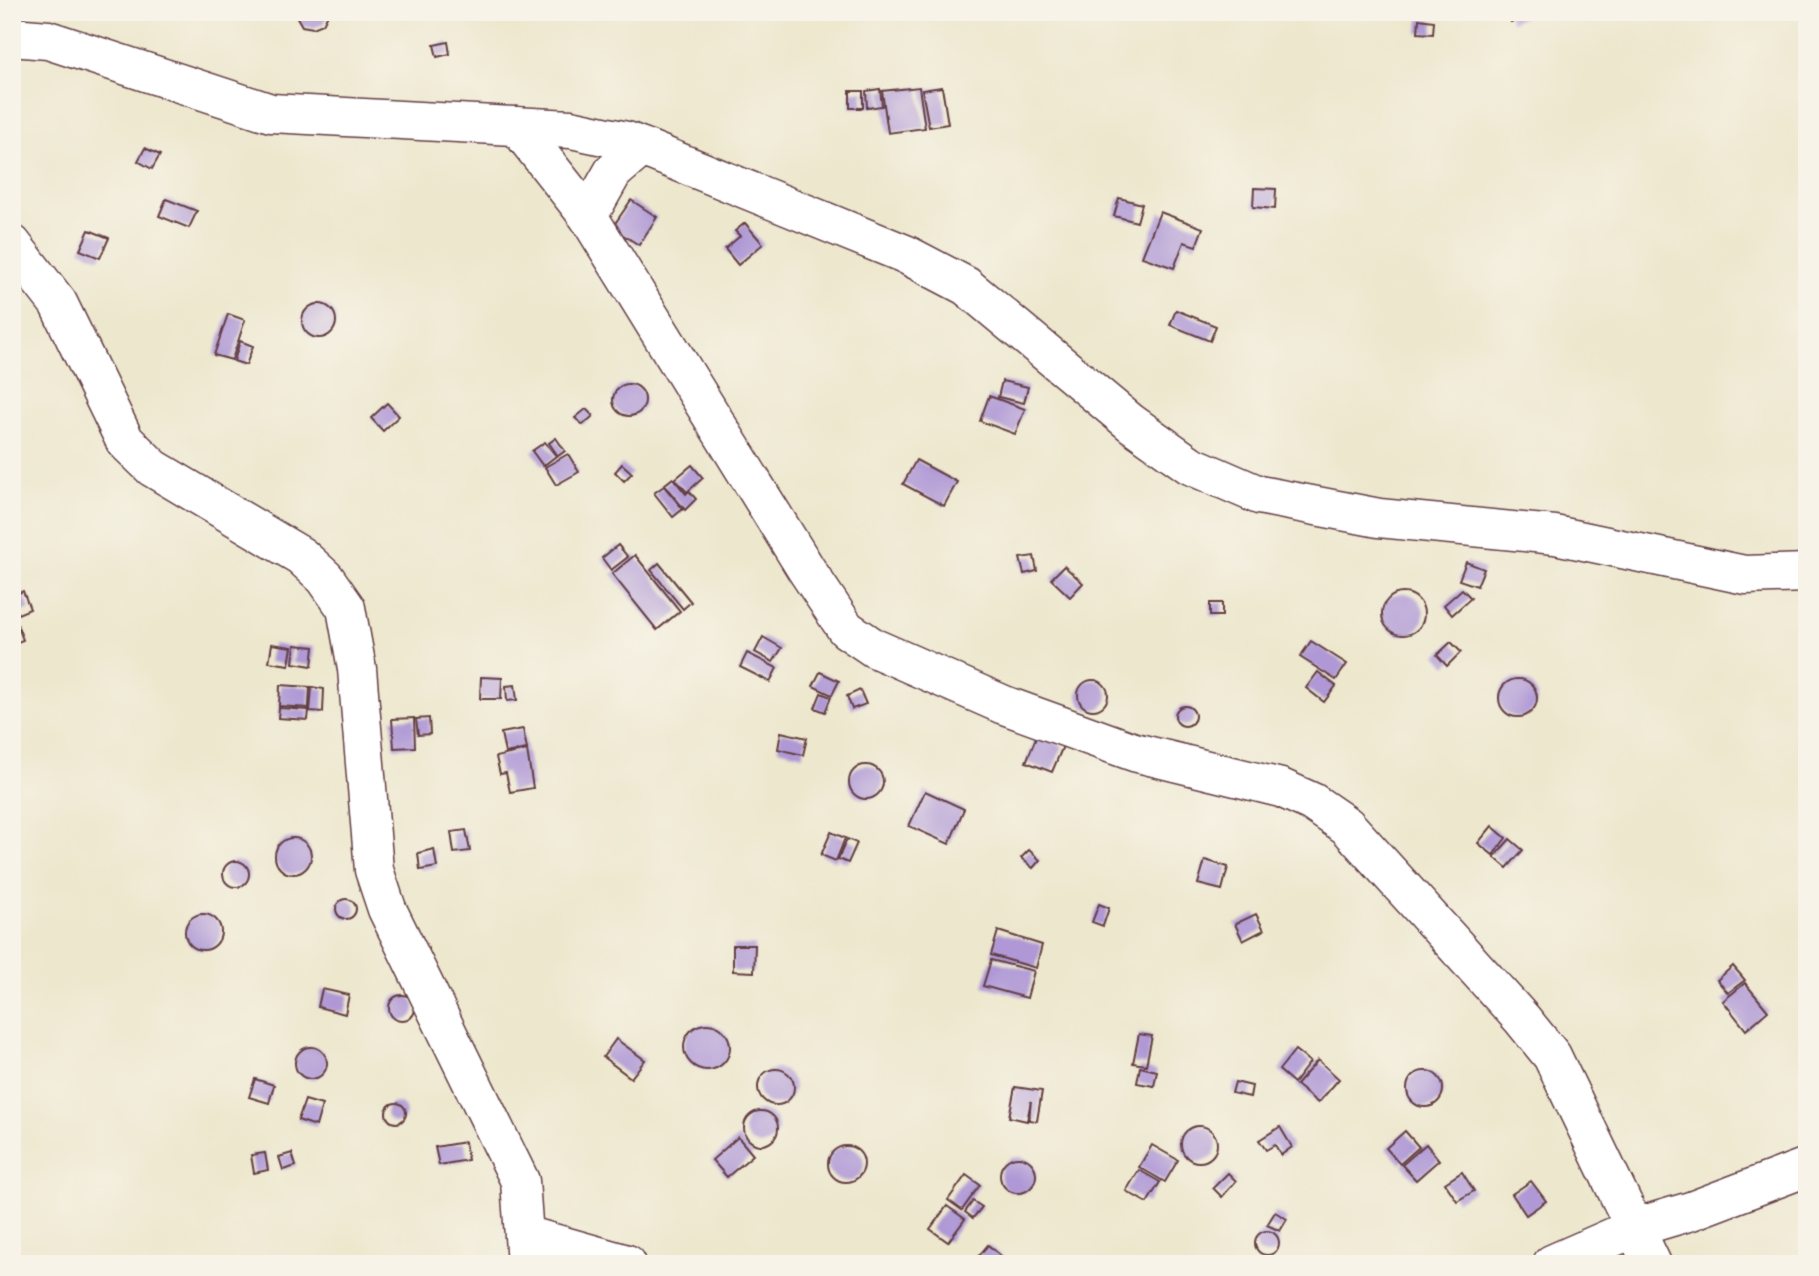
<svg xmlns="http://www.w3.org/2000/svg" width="1819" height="1276" font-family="'Sorts Mill Goudy',serif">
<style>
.building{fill:#af98d5}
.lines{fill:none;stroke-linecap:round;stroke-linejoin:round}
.street-casing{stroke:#623d43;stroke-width:41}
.street{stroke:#fff;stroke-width:38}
</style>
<rect width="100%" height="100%" fill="#f7f3e8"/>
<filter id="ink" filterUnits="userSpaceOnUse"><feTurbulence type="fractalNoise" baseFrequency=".0143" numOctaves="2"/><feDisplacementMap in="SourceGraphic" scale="14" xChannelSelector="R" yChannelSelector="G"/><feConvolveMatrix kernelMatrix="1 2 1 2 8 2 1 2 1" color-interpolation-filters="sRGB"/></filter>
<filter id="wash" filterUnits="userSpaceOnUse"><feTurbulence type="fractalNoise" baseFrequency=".00686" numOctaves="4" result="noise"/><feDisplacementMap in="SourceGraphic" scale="28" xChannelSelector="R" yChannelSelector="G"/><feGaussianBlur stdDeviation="1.57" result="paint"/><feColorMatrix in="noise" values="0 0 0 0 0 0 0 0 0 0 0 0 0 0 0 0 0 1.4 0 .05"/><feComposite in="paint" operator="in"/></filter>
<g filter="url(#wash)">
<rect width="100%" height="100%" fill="#ede7cd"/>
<g id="blocks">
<!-- building -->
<g class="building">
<path d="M294 12H328V14L323 24 313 28 302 26Z"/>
<path d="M1507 12H1537L1511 22Z"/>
<path d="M1419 19 1434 21 1433 34 1418 33Z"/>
<path d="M448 42 450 54 437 57 434 45Z"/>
<path d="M919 87 925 128 888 133 882 91Z"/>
<path d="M942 87 948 124 929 127 922 90Z"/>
<path d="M880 89 882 106 867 108 866 91Z"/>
<rect x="850" y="91" width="13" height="17"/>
<path d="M145 148 160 155 152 169 138 161Z"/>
<path d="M1254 188 1276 189 1275 209 1253 207Z"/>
<path d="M1119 198 1142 204 1137 222 1114 216Z"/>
<path d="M166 199 197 211 189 228 159 216Z"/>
<path d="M631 200 657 217 639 245 612 228Z"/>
<path d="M1160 212 1203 228 1196 246 1184 242 1174 268 1142 257Z"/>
<path d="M745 223 763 244 738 265 725 249 740 236 735 231Z"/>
<path d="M89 230 109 238 100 258 80 250Z"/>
<circle cx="319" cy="321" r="17"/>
<path d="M1176 310 1216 326 1210 341 1170 325Z"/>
<path d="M228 314 245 320 232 360 214 355Z"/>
<path d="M240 341 253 346 246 365 234 361Z"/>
<path d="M1002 381 1028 387 1024 403 998 397Z"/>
<circle cx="629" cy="400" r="16"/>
<path d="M989 396 1025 409 1015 434 980 421Z"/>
<path d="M387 403 399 416 383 431 371 418Z"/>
<path d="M586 409 593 416 583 425 575 418Z"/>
<path d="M556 438 565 451 558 456 549 443Z"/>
<path d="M545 442 556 456 543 466 532 451Z"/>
<path d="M568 454 579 472 556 485 545 467Z"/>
<path d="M916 460 957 482 944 506 903 484Z"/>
<path d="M622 464 632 473 624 481 615 472Z"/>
<path d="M692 465 703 478 687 492 675 479Z"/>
<path d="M673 478 686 494 689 491 696 499 685 510 664 485Z"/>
<path d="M664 486 683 509 673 517 654 493Z"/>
<path d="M618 545 628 557 611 570 602 558Z"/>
<path d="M635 555 680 611 657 630 612 574Z"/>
<path d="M1034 556 1037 571 1024 574 1020 558Z"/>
<path d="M1466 562 1484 569 1477 586 1459 580Z"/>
<path d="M659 563 691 602 683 609 651 570Z"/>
<path d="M1064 566 1083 583 1070 597 1051 579Z"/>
<path d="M1462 589 1471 598 1452 615 1444 605Z"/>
<path d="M23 591 30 609 18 614 12 596Z"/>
<circle cx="1403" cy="614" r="21"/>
<rect x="1210" y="603" width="12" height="13"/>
<path d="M15 618 23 640 12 644V619Z"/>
<path d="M763 637 782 648 773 662 755 652Z"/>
<path d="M1311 641 1347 664 1336 680 1300 657Z"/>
<path d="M1451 642 1461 652 1447 666 1437 655Z"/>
<path d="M272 644 292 647 289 665 269 662Z"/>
<path d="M295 645 314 647 312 666 293 663Z"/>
<path d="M747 653 777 668 770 682 740 667Z"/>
<path d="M820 672 839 681 832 695 813 686Z"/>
<path d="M1318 672 1336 686 1324 702 1306 688Z"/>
<path d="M481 677 502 678 501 699H480Z"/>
<circle cx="1518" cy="698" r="19"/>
<circle cx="1093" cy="695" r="15"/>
<path d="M280 685 310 687 309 708 279 706Z"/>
<path d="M515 685 517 700 507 701 506 686Z"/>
<path d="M312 687 324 689 323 712 310 711Z"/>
<path d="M860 690 866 704 852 709 847 696Z"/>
<path d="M821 693 831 697 825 712 815 708Z"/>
<circle cx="1185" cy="716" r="10"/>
<path d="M279 708 309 710 308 720 278 718Z"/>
<path d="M414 718 415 747 394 748 392 719Z"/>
<path d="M429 718 430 734 418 735 416 719Z"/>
<path d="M523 729 527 749 505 753 501 733Z"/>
<path d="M781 732 807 738 803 755 778 749Z"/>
<path d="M1037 735 1063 746 1052 772 1026 762Z"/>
<path d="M527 750 533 788 510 792 506 773 500 774 496 757Z"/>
<circle cx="866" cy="782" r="17"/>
<path d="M925 791 964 809 949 844 909 826Z"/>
<path d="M1492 826 1506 838 1493 855 1478 843Z"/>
<path d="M466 830 470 851 454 853 451 832Z"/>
<path d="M831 832 845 838 836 861 821 855Z"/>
<circle cx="293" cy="856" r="18"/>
<path d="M847 839 857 843 848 863 838 859Z"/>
<path d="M1510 839 1523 850 1507 868 1494 857Z"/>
<path d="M434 849 437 867 420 870 418 853Z"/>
<path d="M1029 850 1040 860 1033 868 1021 858Z"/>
<path d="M1205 860 1228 867 1222 890 1198 884Z"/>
<circle cx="236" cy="874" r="13"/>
<circle cx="346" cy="909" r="10"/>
<path d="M1099 904 1109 908 1103 926 1092 922Z"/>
<circle cx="203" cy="932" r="18"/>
<path d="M1256 914 1264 930 1243 941 1235 924Z"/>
<path d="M998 931 1042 945 1036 968 991 955Z"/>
<path d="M733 945H755L754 972 733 971Z"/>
<path d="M991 960 1034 971 1027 998 983 986Z"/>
<path d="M1733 966 1745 980 1728 993 1717 980Z"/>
<path d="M1745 983 1768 1011 1746 1030 1723 1001Z"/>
<path d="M322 989 349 995 345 1014 318 1007Z"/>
<circle cx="402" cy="1008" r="13"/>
<circle cx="707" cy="1047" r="23"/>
<path d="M1139 1034 1152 1036 1146 1065 1133 1063Z"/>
<path d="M616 1039 645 1060 631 1078 603 1057Z"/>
<circle cx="311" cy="1063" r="16"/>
<path d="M1295 1050 1310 1062 1294 1083 1279 1070Z"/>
<path d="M1318 1060 1339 1079 1318 1103 1296 1085Z"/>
<path d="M1140 1067 1157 1071 1154 1086 1137 1083Z"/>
<circle cx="776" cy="1087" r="18"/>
<circle cx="1425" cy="1089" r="18"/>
<path d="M255 1079 274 1085 269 1103 249 1097Z"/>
<path d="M1235 1082 1252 1086 1250 1097 1232 1093Z"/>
<path d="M1015 1087 1042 1091 1037 1121 1029 1120 1031 1101 1027 1121 1009 1117Z"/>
<path d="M305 1100 322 1105 316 1126 298 1120Z"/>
<circle cx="396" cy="1113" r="10"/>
<circle cx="761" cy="1128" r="17"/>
<circle cx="1199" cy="1144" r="18"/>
<path d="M1280 1127 1292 1147 1281 1155 1275 1145 1266 1150 1259 1140Z"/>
<path d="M1405 1131 1419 1147 1400 1164 1386 1148Z"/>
<path d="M738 1137 753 1155 727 1177 712 1160Z"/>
<path d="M465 1142 468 1160 439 1165 435 1147Z"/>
<path d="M1426 1144 1439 1160 1416 1180 1402 1165Z"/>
<path d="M1152 1145 1178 1160 1165 1182 1139 1167Z"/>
<circle cx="846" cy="1164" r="18"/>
<path d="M265 1153 268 1170 254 1173 251 1155Z"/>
<path d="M292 1153 296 1166 283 1170 279 1157Z"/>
<circle cx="1018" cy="1175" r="18"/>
<path d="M1139 1170 1160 1182 1147 1203 1126 1191Z"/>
<path d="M1462 1172 1474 1191 1457 1201 1445 1183Z"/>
<path d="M1228 1173 1236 1181 1222 1197 1213 1188Z"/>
<path d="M966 1175 980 1185 962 1210 948 1200Z"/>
<path d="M1531 1181 1546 1201 1526 1215 1512 1194Z"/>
<path d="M973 1201 982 1207 973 1218 965 1212Z"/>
<path d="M947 1206 965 1219 948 1242 930 1229Z"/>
<path d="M1275 1212 1287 1219 1280 1231 1267 1225Z"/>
<circle cx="1267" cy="1243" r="12"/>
<path d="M988 1245 1006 1260 1003 1264H984L977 1258Z"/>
</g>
</g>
</g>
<g filter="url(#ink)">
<use href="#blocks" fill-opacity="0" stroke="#623d43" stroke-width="2"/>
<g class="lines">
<!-- street casing -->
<g class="street-casing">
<g id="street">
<path d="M12 37 48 40 271 113 571 129 627 141 905 254 966 286 1131 423 1190 465 1259 495 1379 518 1555 535 1745 575 1807 573"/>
<path d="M517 126 588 216 806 569 846 629 874 648 1004 705 1134 752 1281 788 1312 802 1347 826 1522 1019 1552 1056 1652 1264"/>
<path d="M588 216 613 172 642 147"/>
<path d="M12 244 58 303 125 441 153 468 301 556 325 578 346 608 357 669 374 870 387 909 520 1181 526 1264"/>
<path d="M525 1235 627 1264"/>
<path d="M1552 1264 1634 1228 1691 1211 1807 1167"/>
</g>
</g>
<!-- street -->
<use href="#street" class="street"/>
</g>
</g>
<!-- margin -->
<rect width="1819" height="1276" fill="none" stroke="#f7f3e8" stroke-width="42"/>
</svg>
